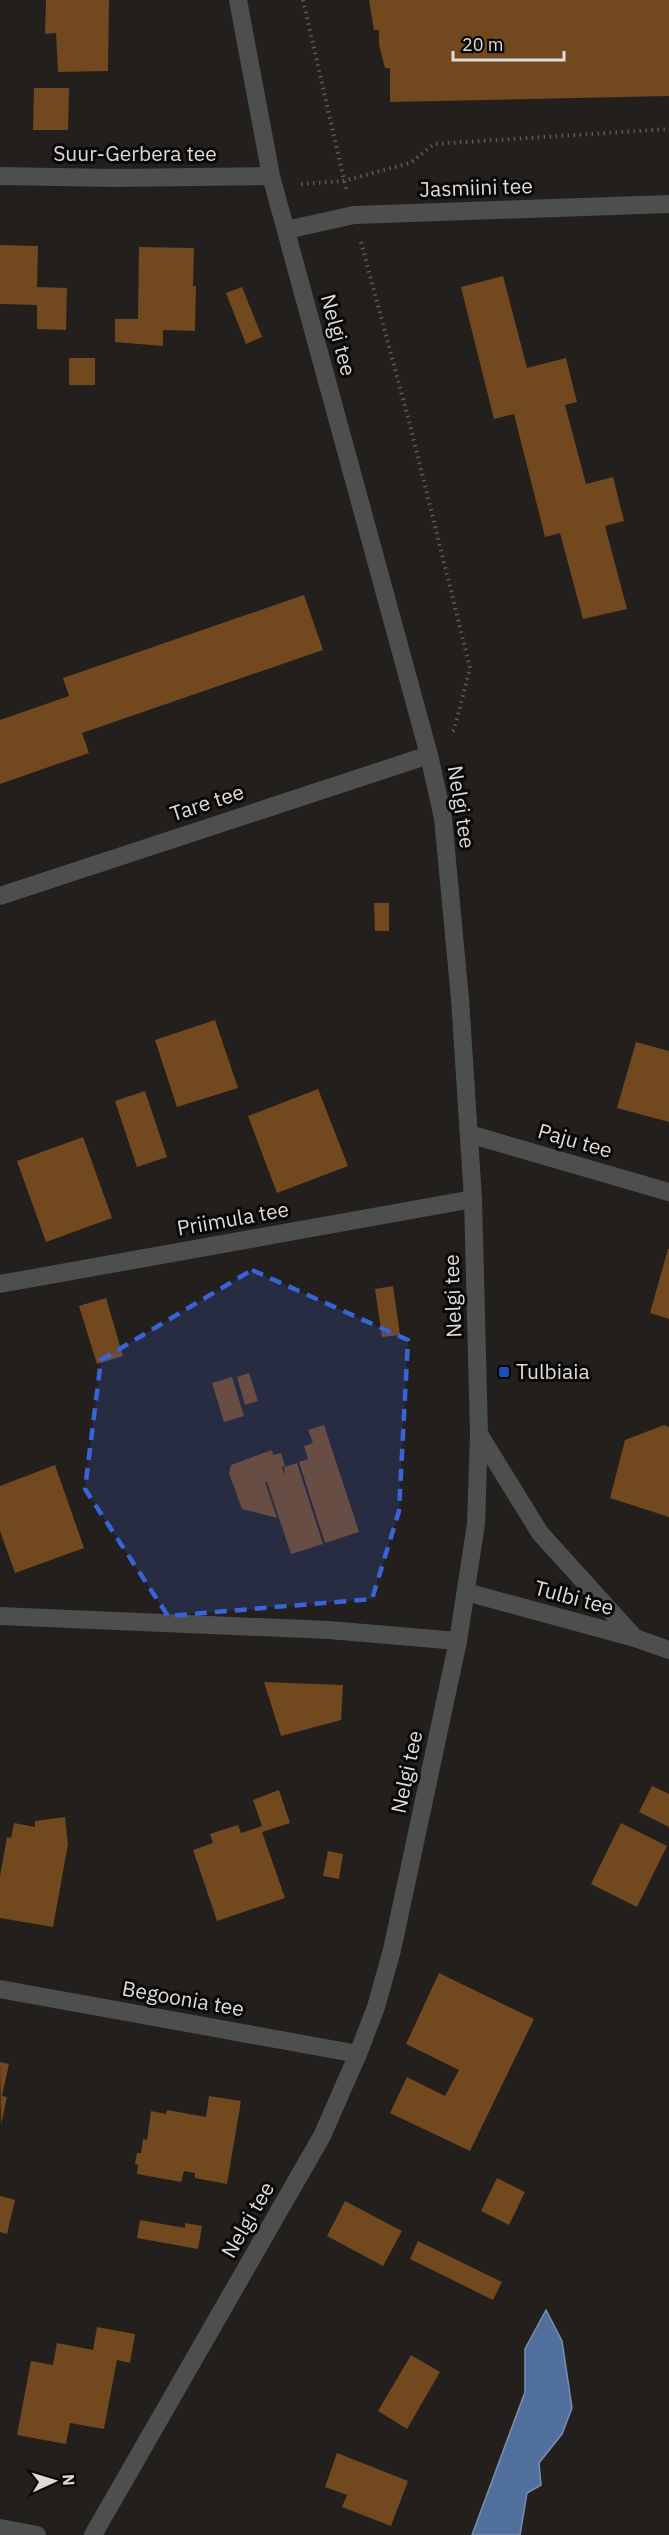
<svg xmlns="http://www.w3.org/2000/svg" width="669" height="2535" font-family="'IBM Plex Sans',sans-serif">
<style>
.water{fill:#506f9d;stroke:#7a8faf;stroke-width:1.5}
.building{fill:#72481e}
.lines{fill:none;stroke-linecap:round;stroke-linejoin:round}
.path{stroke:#5c5a58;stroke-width:4;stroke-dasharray:1.5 4.5;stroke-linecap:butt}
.minor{stroke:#4d4e4e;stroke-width:18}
.marked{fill:#3a63d8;fill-opacity:0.2;stroke:#3a63d8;stroke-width:4.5;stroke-dasharray:12 8;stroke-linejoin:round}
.transit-dot{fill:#1a4fb4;stroke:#0a0908;stroke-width:2}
.labels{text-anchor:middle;stroke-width:6;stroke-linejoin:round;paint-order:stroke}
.street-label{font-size:21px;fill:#dddbda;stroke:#0a0908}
.poi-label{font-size:21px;fill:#dddbda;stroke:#0a0908;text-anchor:start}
</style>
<rect width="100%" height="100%" fill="#221f1d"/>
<!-- water -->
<path class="water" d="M546 2310 562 2341 572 2408 562 2434 539 2463 541 2485 527 2493 520 2535H472L525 2392V2349Z"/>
<!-- building -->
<g class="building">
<path d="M46 0H109L108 71 58 72 56 33 45 34Z"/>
<path d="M369 0H669V96L390 102V68H385L379 45V30H374Z"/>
<path d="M34 88H69L68 130H33Z"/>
<path d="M0 245 38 246 37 287 67 288 66 330 37 329V305L0 304Z"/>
<path d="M139 247 194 248 193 286H196L195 331 163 330V346L115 342V319H138Z"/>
<path d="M503 276 527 368 566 358 577 402 565 405 586 484 613 477 624 521 605 526 627 609 583 619 560 533 545 537 514 414 494 419 461 287Z"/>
<path d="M242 287 262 337 246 344 226 293Z"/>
<rect x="69" y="358" width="26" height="27"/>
<path d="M304 595 323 650 82 733 89 753 0 784V720L69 696 63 678Z"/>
<path d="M374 903H389V931H375Z"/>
<path d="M215 1020 238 1088 177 1107 155 1040Z"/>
<path d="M636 1042 669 1051V1122L617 1108Z"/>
<path d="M318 1089 348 1166 277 1193 248 1116Z"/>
<path d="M145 1091 167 1157 137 1167 115 1101Z"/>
<path d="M83 1137 112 1218 46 1242 17 1161Z"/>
<path d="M668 1249H669V1319L650 1313Z"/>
<path d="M393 1286 400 1335 382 1337 375 1289Z"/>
<path d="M106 1298 123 1356 97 1364 79 1306Z"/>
<path d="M249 1373 258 1401 245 1405 237 1377Z"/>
<path d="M232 1377 244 1416 224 1422 212 1383Z"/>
<path d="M324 1425 359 1532 325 1543 299 1462 308 1459 304 1446 313 1443 308 1430Z"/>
<path d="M664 1425 669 1427V1517L610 1498 625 1440Z"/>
<path d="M272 1450 273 1455 281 1453 285 1466 282 1467 285 1477 284 1467 297 1463 323 1544 291 1554 267 1482H265L277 1518 242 1509 229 1473 231 1465Z"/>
<path d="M55 1465 84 1548 15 1573 0 1531V1486Z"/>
<path d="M264 1682 343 1685 341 1720 281 1736Z"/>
<path d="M652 1786 669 1794V1827L639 1812Z"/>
<path d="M279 1790 290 1823 262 1832 285 1898 217 1921 193 1850 213 1843 210 1834 222 1830 238 1825 241 1833 262 1826 253 1800Z"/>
<path d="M65 1817 68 1844 53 1927 0 1918V1876L7 1837 11 1838 14 1823 35 1827V1821Z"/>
<path d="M621 1823 667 1846 637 1907 591 1884Z"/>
<path d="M328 1851 343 1854 339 1879 323 1876Z"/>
<path d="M439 1973 534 2019 470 2151 390 2113 407 2077 445 2096 459 2070 406 2044Z"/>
<path d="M0 2062 9 2064 2 2096 7 2097 1 2125Z"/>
<path d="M209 2096 241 2101 227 2184 195 2178V2173L184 2171 181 2182 137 2174 138 2165 135 2164 137 2153H141L143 2139 147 2140 151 2111 166 2114 167 2110 206 2117Z"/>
<path d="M497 2178 525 2192 509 2225 481 2211Z"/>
<path d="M0 2196 15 2200 7 2234 0 2232Z"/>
<path d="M345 2201 402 2231 383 2266 327 2236Z"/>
<path d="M140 2220 185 2228V2223L202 2226 198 2249 137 2238Z"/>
<path d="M418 2241 502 2282 493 2300 410 2259Z"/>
<path d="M97 2327 135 2334 130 2363 117 2360 104 2429 70 2423 66 2444 17 2435 31 2361 53 2365 57 2343 93 2350Z"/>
<path d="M411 2355 440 2372 407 2429 378 2411Z"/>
<path d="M337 2453 408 2481 391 2526 342 2507 347 2495 325 2487Z"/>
</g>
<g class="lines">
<!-- path -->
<g class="path">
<path d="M303 0 346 189"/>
<path d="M301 184 343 181 410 163 434 144 669 129"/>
<path d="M361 242 411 429 470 668 454 730 451 733"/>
</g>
<!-- minor -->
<g class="minor">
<path d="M0 176 114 178 271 176"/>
<path d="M286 230 354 215 669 204"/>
<path d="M0 896 429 755"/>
<path d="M469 1134 669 1192"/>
<path d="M0 1284 473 1199"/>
<path d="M479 1434 540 1533 635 1638"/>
<path d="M466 1592 635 1638 669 1650"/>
<path d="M0 1616 329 1630 458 1641"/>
<path d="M0 1989 358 2054"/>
<path d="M0 2528 37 2535"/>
<path d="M93 2535 322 2136 358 2054 376 2007 392 1950 458 1641 476 1524 479 1434 473 1199 460 999 443 818 429 755 271 176 238 0"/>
</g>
</g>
<!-- marked area -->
<path class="marked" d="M252 1270 408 1340 399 1511 372 1599 168 1616 85 1489 101 1360Z"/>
<!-- markers -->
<rect class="transit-dot" x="498" y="1366" width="12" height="12" rx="3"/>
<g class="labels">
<!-- street labels -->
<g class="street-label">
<text x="135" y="161">Suur-Gerbera tee</text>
<text transform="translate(476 188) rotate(-2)" y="7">Jasmiini tee</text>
<text transform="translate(338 335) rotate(75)" y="7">Nelgi tee</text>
<text transform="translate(207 803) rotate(-18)" y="7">Tare tee</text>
<text transform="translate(461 807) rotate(81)" y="7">Nelgi tee</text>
<text transform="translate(575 1141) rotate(16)" y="7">Paju tee</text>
<text transform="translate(233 1219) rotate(-10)" y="7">Priimula tee</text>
<text transform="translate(453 1296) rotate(-92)" y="7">Nelgi tee</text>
<text transform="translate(574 1598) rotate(15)" y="7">Tulbi tee</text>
<text transform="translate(407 1772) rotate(-78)" y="7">Nelgi tee</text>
<text transform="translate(183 1999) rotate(10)" y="7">Begoonia tee</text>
<text transform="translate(248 2220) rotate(-60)" y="7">Nelgi tee</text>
</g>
<!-- poi labels -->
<g class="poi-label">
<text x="516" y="1379">Tulbiaia</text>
</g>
</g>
<!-- north arrow -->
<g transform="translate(54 2481) rotate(86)" stroke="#0a0908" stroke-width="4.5" paint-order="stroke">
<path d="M0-4.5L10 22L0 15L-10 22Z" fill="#dddbda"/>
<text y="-9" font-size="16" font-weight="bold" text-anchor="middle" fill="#dddbda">N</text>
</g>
<!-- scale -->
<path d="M453 51v9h111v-9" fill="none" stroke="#dddbda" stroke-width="3"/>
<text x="462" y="51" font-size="18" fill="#dddbda" stroke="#0a0908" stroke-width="4.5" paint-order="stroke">20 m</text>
</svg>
